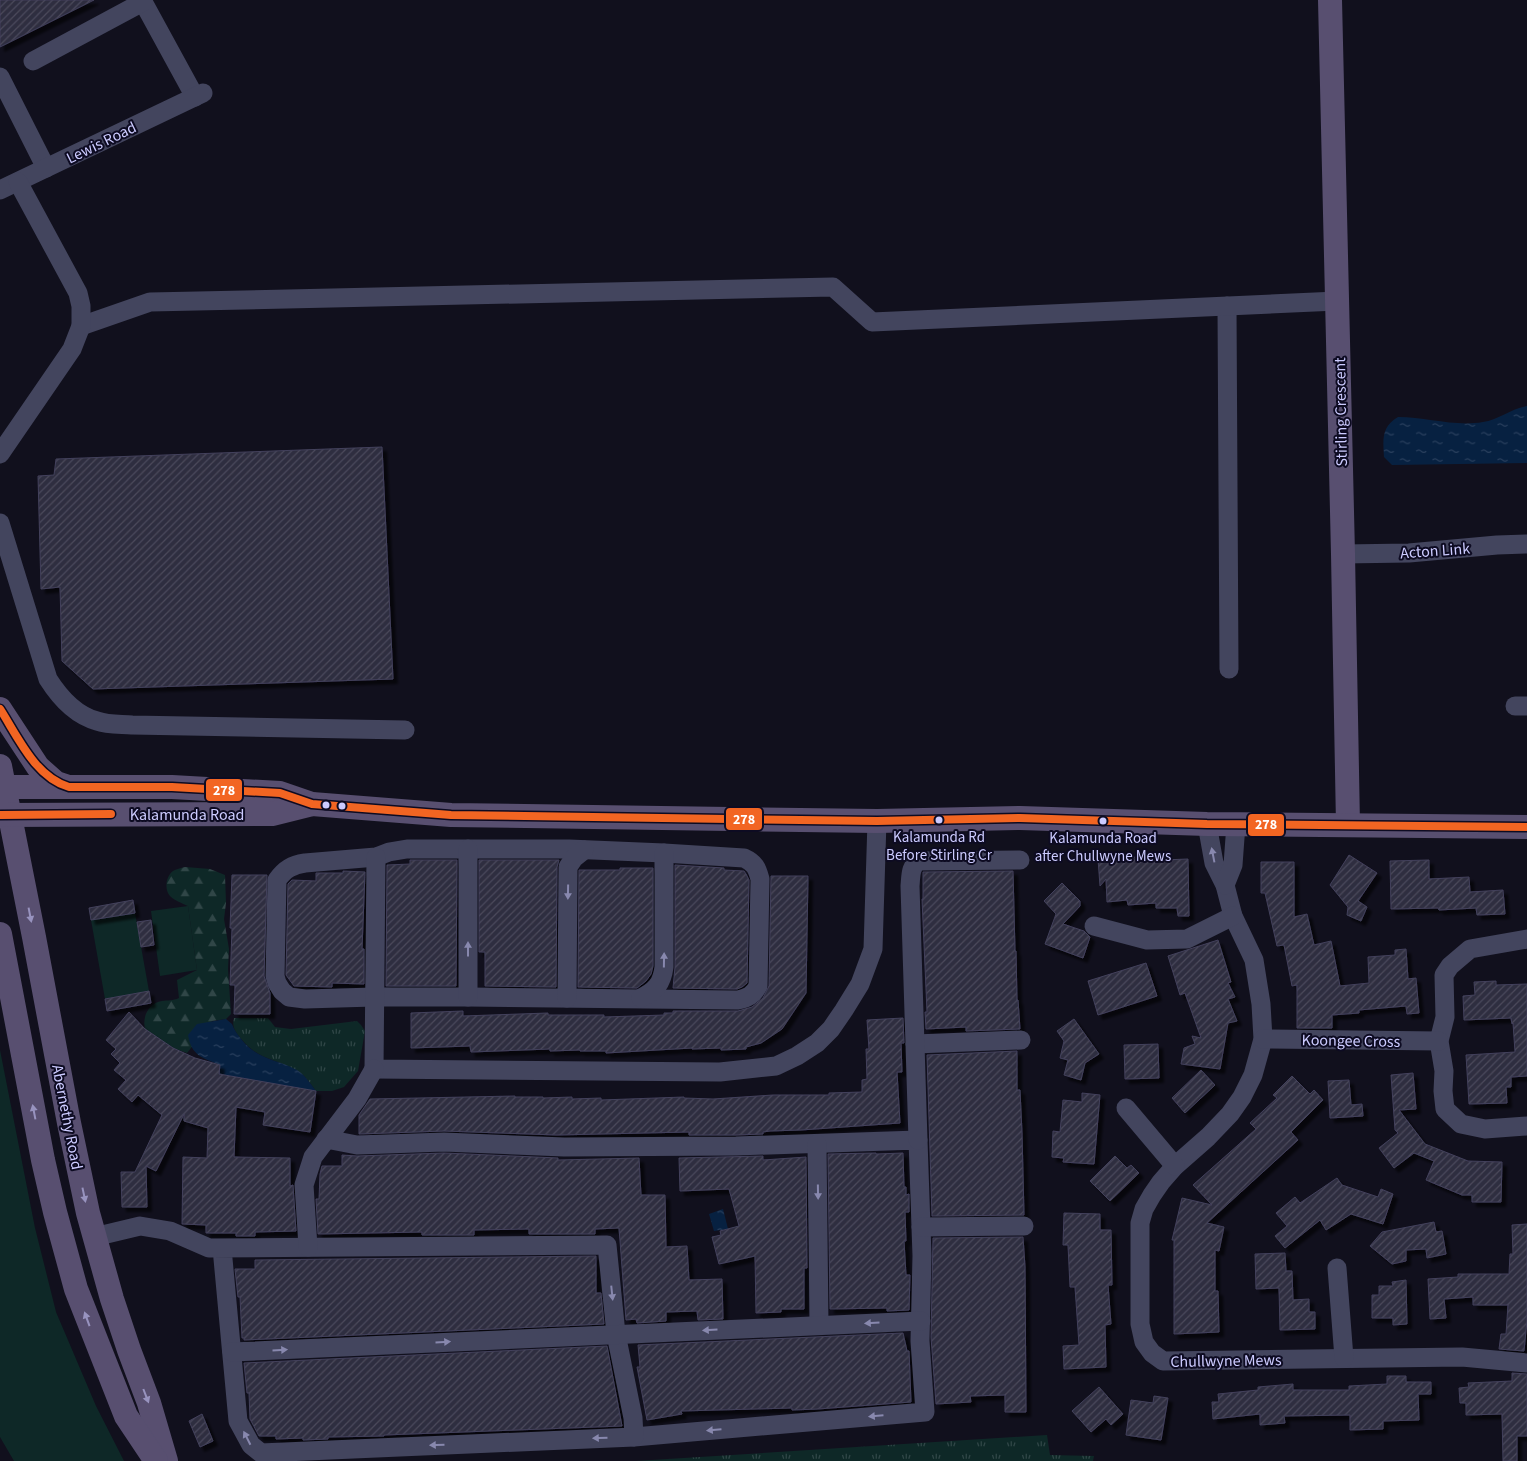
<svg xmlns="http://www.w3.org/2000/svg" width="1527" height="1461" font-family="'Source Sans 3',sans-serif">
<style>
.green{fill:#0e2827}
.forest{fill:url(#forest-firs)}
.park{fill:url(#park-tufts)}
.water{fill:url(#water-ripples)}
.building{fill:url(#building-hatch);stroke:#43415c;filter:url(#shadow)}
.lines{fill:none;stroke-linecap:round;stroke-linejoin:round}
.minor{stroke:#43455e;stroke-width:19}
.major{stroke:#584f70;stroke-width:24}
.bus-1-casing{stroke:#0d0b22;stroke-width:11}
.bus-1{stroke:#f26522;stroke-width:8}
.oneway{fill:#8888ae}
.oneway2{fill:#9893bf}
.bus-dot{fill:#cccbff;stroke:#0d0b22;stroke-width:2}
.labels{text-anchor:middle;stroke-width:4;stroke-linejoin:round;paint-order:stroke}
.bus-label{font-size:15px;fill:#cccbff;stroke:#0d0b22}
.street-label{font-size:16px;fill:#cccbff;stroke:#0d0b22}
.line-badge{stroke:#0d0b22;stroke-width:2}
.badge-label{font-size:14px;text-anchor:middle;font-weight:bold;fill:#fff}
</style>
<defs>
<pattern id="forest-firs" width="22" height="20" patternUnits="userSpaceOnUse" patternTransform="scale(1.25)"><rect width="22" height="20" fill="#0e2827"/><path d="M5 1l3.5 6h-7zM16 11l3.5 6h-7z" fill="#304647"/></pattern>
<pattern id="park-tufts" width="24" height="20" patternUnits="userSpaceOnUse" patternTransform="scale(1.25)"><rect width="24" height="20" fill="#0e2827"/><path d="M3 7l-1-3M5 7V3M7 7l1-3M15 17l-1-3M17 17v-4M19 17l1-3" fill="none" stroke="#304647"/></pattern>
<pattern id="water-ripples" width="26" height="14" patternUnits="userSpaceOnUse" patternTransform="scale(1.25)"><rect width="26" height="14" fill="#072141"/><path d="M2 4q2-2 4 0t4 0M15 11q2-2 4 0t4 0" fill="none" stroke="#2a405e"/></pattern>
<pattern id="building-hatch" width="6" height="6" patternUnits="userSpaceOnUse" patternTransform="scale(1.25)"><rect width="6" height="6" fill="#2e2d3f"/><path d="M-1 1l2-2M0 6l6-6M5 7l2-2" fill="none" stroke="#4b4a5c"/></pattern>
<filter id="shadow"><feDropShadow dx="4.5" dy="4.5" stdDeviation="1" flood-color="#0009"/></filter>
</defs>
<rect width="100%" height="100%" fill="#11101d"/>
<!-- green -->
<g class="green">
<path d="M188 906 197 970 160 976 151 911Z"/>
<path d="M135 913 149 991 105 999 91 920Z"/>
<path d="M0 1050 35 1228 56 1312 96 1406 124 1461H14L0 1437Z"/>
</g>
<!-- forest -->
<path class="forest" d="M185 867 210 869 225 875 226 903 224 919 229 949 228 969 231 1014 226 1019 212 1021 187 1053 173 1048 145 1029C142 1016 149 1003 162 1001 168 1000 173 1001 179 998L177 980 197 970 188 906C182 903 175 901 170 896 164 889 166 876 173 871 176 869 181 868 185 867Z"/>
<!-- park -->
<g class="park">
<path d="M234 1018H268L275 1027 291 1029 357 1021 361 1025 365 1031 358 1071 344 1087 332 1091H316C310 1083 305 1075 297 1071 272 1056 259 1062 238 1035 234 1029 232 1026 234 1018Z"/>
<path d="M1047 1435 1050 1455 1094 1456 1093 1461H636Z"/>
</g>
<!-- water -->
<g class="water">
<path d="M1527 406V463L1392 465 1384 457C1383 440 1381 427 1398 417 1426 417 1455 427 1483 422 1498 420 1510 409 1527 406Z"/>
<path d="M226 1019 232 1024C234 1030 238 1035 242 1040 258 1060 277 1059 297 1070 305 1075 310 1083 316 1091L219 1074 220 1065C201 1057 192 1056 188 1035L197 1024Z"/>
<path d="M723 1209 728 1229 714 1231 709 1214Z"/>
</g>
<!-- building -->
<g class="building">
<path d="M0 0H94L0 47Z"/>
<path d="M382 447 393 679 93 689 62 661 60 587 41 589 38 476 54 475 56 459Z"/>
<path d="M1349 855 1377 873 1358 901 1367 907 1361 921 1347 915 1348 907 1330 885Z"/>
<path d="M1137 857V861L1188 859 1189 916H1178L1177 908H1156V903L1128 905 1127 900 1107 902 1106 879 1100 886 1098 859Z"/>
<path d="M410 860H457L456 986H386L387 865 410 864Z"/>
<path d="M479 860H559L557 867 556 987 485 986V952H479Z"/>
<path d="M1429 860V879L1469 877 1470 892 1503 890 1505 914 1477 915 1476 908 1439 910 1438 908 1391 909 1390 861Z"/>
<path d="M1261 862H1294V917L1307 914 1314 945 1331 941 1340 986 1369 983 1368 957 1395 955V950L1406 949 1408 979 1416 978 1419 1013 1407 1014 1406 1006 1359 1010V1013L1332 1015V1028H1297V985L1292 986 1284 945 1277 946 1265 893H1261Z"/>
<path d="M675 865 724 868V870L744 871 746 874 749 880 747 983 742 987 737 989 673 988 675 967Z"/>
<path d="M620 868H653V966L651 974 646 981 637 988 578 987 579 870H620Z"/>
<path d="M343 871 365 872 362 949H364V984L332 983V987L294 986 286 975 288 884 292 880 316 881V873H343Z"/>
<path d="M1013 871 1015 951H1016L1017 1000H1018L1020 1029 966 1031V1027L926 1029 925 1012H927L922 899H923V872Z"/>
<path d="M232 875H267L264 976 270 993V1014H234L235 985H230L232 928H230Z"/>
<path d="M771 876H808L806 993 782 1029 761 1043 746 1047V1049L721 1050V1048L692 1049V1048L606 1053V1051H580V1050L550 1051V1049L471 1052 470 1046 411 1048V1013L463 1011V1016L548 1013V1015H604V1017L664 1015V1013H673V1011H738L752 1007 763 998 769 986Z"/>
<path d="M1062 883 1080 901V906L1063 924 1084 931 1090 937 1083 958 1045 944 1056 914 1044 901Z"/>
<path d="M133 900 135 913 91 920 89 908Z"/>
<path d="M151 920 154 945 141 947 137 922Z"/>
<path d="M1218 940 1231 982 1228 983 1235 997 1228 999 1237 1021 1228 1023 1220 1069 1181 1064 1184 1048 1195 1044 1192 1036 1201 1038 1185 993 1180 995 1168 956Z"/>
<path d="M1146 963 1157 996 1098 1015 1088 981Z"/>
<path d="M1496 981V985L1527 984V1076L1511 1077V1087H1506L1507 1103 1469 1104 1466 1055 1515 1052 1513 1023 1512 1024 1511 1018 1464 1020 1463 996 1475 995 1474 982Z"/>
<path d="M149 991 151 1003 107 1011 105 999Z"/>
<path d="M129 1012 145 1029 173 1048 195 1058 220 1065 219 1074 316 1091 310 1132 263 1125 265 1112 236 1107 234 1157 290 1158V1186L293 1185 296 1231 255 1232V1236H236V1233H206V1225L182 1224 183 1157 207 1158 208 1128 184 1121V1114L156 1171 146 1166 147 1207H122L121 1172H135L162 1115 138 1095 132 1102 118 1089 126 1080 114 1070 120 1063 111 1054 116 1049 106 1040Z"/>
<path d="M903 1018 904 1043H901L902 1072H897L900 1123 801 1130 770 1131 763 1132V1134L736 1135H689V1132L557 1135 444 1131 359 1134V1115L370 1099 515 1096V1097H543V1098L572 1097V1099L601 1098V1100L684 1097V1098L713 1099 773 1095H829V1093L862 1092V1080L867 1079 866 1049H869L867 1020Z"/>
<path d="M1074 1019 1099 1054 1085 1063 1081 1080 1064 1075 1068 1060 1060 1058 1064 1041 1057 1031Z"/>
<path d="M1158 1044 1159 1078 1125 1079 1124 1045Z"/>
<path d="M1017 1051V1090H1020L1022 1133 1024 1215 932 1216 927 1055Z"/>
<path d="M1201 1070 1215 1085 1185 1113 1172 1098Z"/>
<path d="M1413 1073 1416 1109 1399 1110 1425 1144 1468 1161 1502 1162 1501 1202H1472V1195H1462L1426 1180 1434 1161 1414 1153 1394 1168 1379 1148 1398 1133 1395 1130 1391 1075Z"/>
<path d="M1292 1076 1310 1094 1314 1090 1323 1100 1291 1132 1298 1140 1207 1223 1224 1227 1219 1251 1215 1250V1291H1218L1219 1332 1174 1334V1240H1172L1182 1198 1212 1205 1193 1185 1256 1129 1250 1123 1277 1098 1273 1095Z"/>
<path d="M1349 1080 1351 1105 1362 1104 1363 1116 1330 1118 1328 1081Z"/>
<path d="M1082 1093 1100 1095 1094 1164 1063 1162 1064 1158 1052 1157 1053 1131 1060 1132 1063 1100 1082 1102Z"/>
<path d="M444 1153 558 1158V1160L639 1158 641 1195H665L666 1247 687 1246 689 1280 722 1279 723 1319 698 1320 697 1311 666 1312V1321L637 1323 636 1319 626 1320 619 1228 595 1229V1234H529V1229L474 1230V1235H422V1232L318 1234 316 1199H319L320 1174 322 1166H342V1155L357 1156Z"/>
<path d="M876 1153V1154L903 1153 904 1187H906V1195L909 1194V1212H905L906 1241H904L906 1275H910L909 1310 887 1311V1308L830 1309 828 1154Z"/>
<path d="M763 1156V1160L806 1157 807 1268H804V1309H781V1312L756 1313 755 1256 719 1264 712 1237 721 1235 720 1231 739 1226 729 1189 680 1191 679 1158Z"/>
<path d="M1115 1156 1127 1168 1131 1165 1139 1173 1110 1201 1090 1181Z"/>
<path d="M1337 1178 1342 1185 1378 1197 1381 1189 1393 1194 1383 1224 1351 1214 1326 1230 1320 1220 1285 1248 1275 1236 1287 1226 1276 1213 1295 1197 1300 1203Z"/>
<path d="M1064 1213 1100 1214V1230H1111L1112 1285H1108L1111 1324 1105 1325 1106 1367 1064 1369 1063 1346 1079 1345 1075 1287H1070L1068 1245H1063Z"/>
<path d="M1434 1222 1436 1232 1442 1231 1446 1254 1427 1258 1426 1249 1406 1250V1261L1392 1264 1370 1246 1382 1232Z"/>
<path d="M1527 1224V1320L1524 1351 1499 1349 1501 1334H1506L1508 1305H1473V1297L1444 1299 1446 1318 1430 1319 1428 1279 1458 1277V1274H1509L1510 1254H1513L1512 1225Z"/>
<path d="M1023 1237 1025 1267 1026 1412H1005V1395L970 1396 971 1402 936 1404 931 1337 933 1238Z"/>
<path d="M1285 1253 1286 1271H1292L1293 1300 1309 1299V1312H1315V1329L1280 1330 1279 1288 1256 1289 1255 1254Z"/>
<path d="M596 1256V1293H601L604 1324 244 1340V1338H242L240 1297H238L235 1269H255V1260Z"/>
<path d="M1406 1280 1407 1324 1393 1325V1318H1372V1295H1379V1286H1393L1392 1282Z"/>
<path d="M903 1333 907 1351H909L911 1402 818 1409 792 1410V1408L681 1411 682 1414 647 1420 637 1367H640L638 1345Z"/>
<path d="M607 1346 622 1426 384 1435V1436L328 1437V1439L303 1440V1438L276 1439V1436H259L250 1419 249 1393H247L244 1363Z"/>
<path d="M1512 1373 1527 1374V1436H1517V1461H1503L1502 1414 1466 1415V1403H1460L1459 1388 1469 1387 1468 1383 1512 1381Z"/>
<path d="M1387 1376H1406V1382H1431V1394H1418L1419 1420 1383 1421V1429L1350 1430V1415L1284 1416 1285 1423 1260 1425V1414L1213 1419 1212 1402H1219L1218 1394 1258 1390V1387L1293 1384V1390H1349V1386L1387 1384Z"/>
<path d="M1099 1387 1123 1414 1111 1425 1106 1419 1091 1432 1072 1411Z"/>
<path d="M1154 1396 1168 1398 1161 1440 1126 1435 1131 1400 1153 1403Z"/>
<path d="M202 1414 213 1441 200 1447 189 1421Z"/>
</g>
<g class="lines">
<!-- minor -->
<g class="minor">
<path d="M142 0 195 97"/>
<path d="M33 61 143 2"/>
<path d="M0 77 46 168"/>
<path d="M0 190 203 93"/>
<path d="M1227 306 1229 669"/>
<path d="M81 326 150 302 833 287 872 322 1337 301"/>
<path d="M0 454 72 349 81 326V306L78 293 18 182"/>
<path d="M0 523 48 679C60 698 75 715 97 721 108 725 121 724 132 725L405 730"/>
<path d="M1343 554 1409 553 1497 545 1527 544"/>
<path d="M1515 706H1527"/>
<path d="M1207 824 1214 863 1225 885 1233 916 1254 960 1261 1004 1263 1039 1253 1075 1242 1097 1230 1114 1208 1137 1175 1166 1161 1182 1152 1195 1144 1209 1140 1223V1324L1144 1342 1152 1353 1163 1361 1462 1357 1527 1363"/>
<path d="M407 849H569L664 853 744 858C755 863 757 868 760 879L758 986C753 995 748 998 738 1000L468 997H374L305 999 289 997 282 991 277 983 275 976 277 880C285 869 292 865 305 863L376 857 389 852Z"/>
<path d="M468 849V997"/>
<path d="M376 857 374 1069 720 1072 776 1066 797 1056 817 1043 831 1029 844 1010 860 984 873 949 877 821"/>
<path d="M1225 885 1233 865 1236 824"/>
<path d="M1094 926 1147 940 1187 939 1233 916"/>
<path d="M1527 939 1470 949 1450 966 1444 975 1445 1017 1439 1041 1444 1071 1443 1091 1445 1109 1461 1124 1485 1129 1527 1126"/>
<path d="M567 998 568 867 574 858 584 850"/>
<path d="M641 998C655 991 662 984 664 967V853"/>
<path d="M1263 1039 1439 1041"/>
<path d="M915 1044 1021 1040"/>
<path d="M1126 1108 1175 1166"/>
<path d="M326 1139 357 1145 444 1142 564 1147 736 1146 918 1140 922 1256 920 1341 925 1412 634 1437"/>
<path d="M918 1140 910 886C911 876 910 866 919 861L1020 860"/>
<path d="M817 1144 819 1325"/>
<path d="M921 1227 1024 1226"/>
<path d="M94 1237 140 1226 170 1231 209 1248 607 1245 616 1334 633 1418 634 1437 261 1453 251 1445 238 1421 222 1248"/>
<path d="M308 1247 304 1185 313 1157 357 1099 374 1069"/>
<path d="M1337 1268 1344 1358"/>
<path d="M232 1352 921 1321"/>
</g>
<!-- major -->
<g class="major">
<path d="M1330 0 1343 554 1348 825"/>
<path d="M0 709 38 767 56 783 68 787"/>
<path d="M0 766 34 937 69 1123 88 1213 112 1299 129 1350 149 1403 166 1461"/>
<path d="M0 787H172L280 793 312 804 451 815 877 821 1020 818 1207 824 1527 827"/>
<path d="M0 815 272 814 312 804"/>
<path d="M0 934 43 1160 55 1212 76 1289 126 1416 156 1461"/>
</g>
<!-- bus-1 casing -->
<g class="bus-1-casing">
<g id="bus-1">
<path d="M0 709C18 737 35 777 69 787H172L280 793 312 804 451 815 877 821 1020 818 1207 824 1527 827"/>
<path d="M0 815 111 814"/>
</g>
</g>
<!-- bus-1 -->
<use href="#bus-1" class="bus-1"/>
</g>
<!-- one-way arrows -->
<defs><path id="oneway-solid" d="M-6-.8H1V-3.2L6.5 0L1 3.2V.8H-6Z" transform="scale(1.25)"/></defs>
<g class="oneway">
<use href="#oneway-solid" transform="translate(1213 855) rotate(-101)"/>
<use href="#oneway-solid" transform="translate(568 892) rotate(91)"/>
<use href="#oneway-solid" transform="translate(468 949) rotate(-90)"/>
<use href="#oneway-solid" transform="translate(664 960) rotate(-89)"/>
<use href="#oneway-solid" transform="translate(818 1192) rotate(89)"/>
<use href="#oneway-solid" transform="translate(612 1293) rotate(84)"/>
<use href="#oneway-solid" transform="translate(872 1323) rotate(177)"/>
<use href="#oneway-solid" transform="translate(710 1330) rotate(177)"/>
<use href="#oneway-solid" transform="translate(443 1342) rotate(-3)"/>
<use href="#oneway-solid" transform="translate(280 1350) rotate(-3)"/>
<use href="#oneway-solid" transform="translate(876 1416) rotate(175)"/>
<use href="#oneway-solid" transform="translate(714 1430) rotate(175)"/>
<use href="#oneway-solid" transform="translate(247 1438) rotate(-117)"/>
<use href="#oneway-solid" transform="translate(600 1438) rotate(178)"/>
<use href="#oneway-solid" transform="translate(437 1445) rotate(178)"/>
</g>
<g class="oneway2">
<use href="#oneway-solid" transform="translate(30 915) rotate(79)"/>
<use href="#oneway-solid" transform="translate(34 1112) rotate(-101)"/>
<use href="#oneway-solid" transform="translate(84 1195) rotate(78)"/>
<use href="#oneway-solid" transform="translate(87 1319) rotate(-110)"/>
<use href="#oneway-solid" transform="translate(146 1396) rotate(69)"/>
</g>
<!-- markers -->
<g class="bus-dot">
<circle cx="326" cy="805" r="4.5"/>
<circle cx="342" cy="806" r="4.5"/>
<circle cx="939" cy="820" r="4.5"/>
<circle cx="1103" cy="821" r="4.5"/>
</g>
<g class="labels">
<!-- bus labels -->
<g class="bus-label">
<text x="939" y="842">Kalamunda Rd<tspan x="939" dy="18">Before Stirling Cr</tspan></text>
<text x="1103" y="843">Kalamunda Road<tspan x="1103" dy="18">after Chullwyne Mews</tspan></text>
</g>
<!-- street labels -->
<g class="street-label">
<text transform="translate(101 142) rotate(-26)" y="6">Lewis Road</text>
<text transform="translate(1340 412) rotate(-91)" y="6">Stirling Crescent</text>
<text transform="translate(1435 550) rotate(-4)" y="6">Acton Link</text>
<text x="187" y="820">Kalamunda Road</text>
<text transform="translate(1351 1040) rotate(1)" y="6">Koongee Cross</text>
<text transform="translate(68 1117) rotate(79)" y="6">Abernethy Road</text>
<text transform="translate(1226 1360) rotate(-1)" y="6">Chullwyne Mews</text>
</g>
</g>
<g class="line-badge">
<rect x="205" y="778" width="38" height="24" rx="5" fill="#f26522"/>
<rect x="725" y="807" width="38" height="24" rx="5" fill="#f26522"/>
<rect x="1247" y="813" width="38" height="24" rx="5" fill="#f26522"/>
</g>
<g class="badge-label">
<text x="224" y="795">278</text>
<text x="744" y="824">278</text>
<text x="1266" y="829">278</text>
</g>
</svg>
